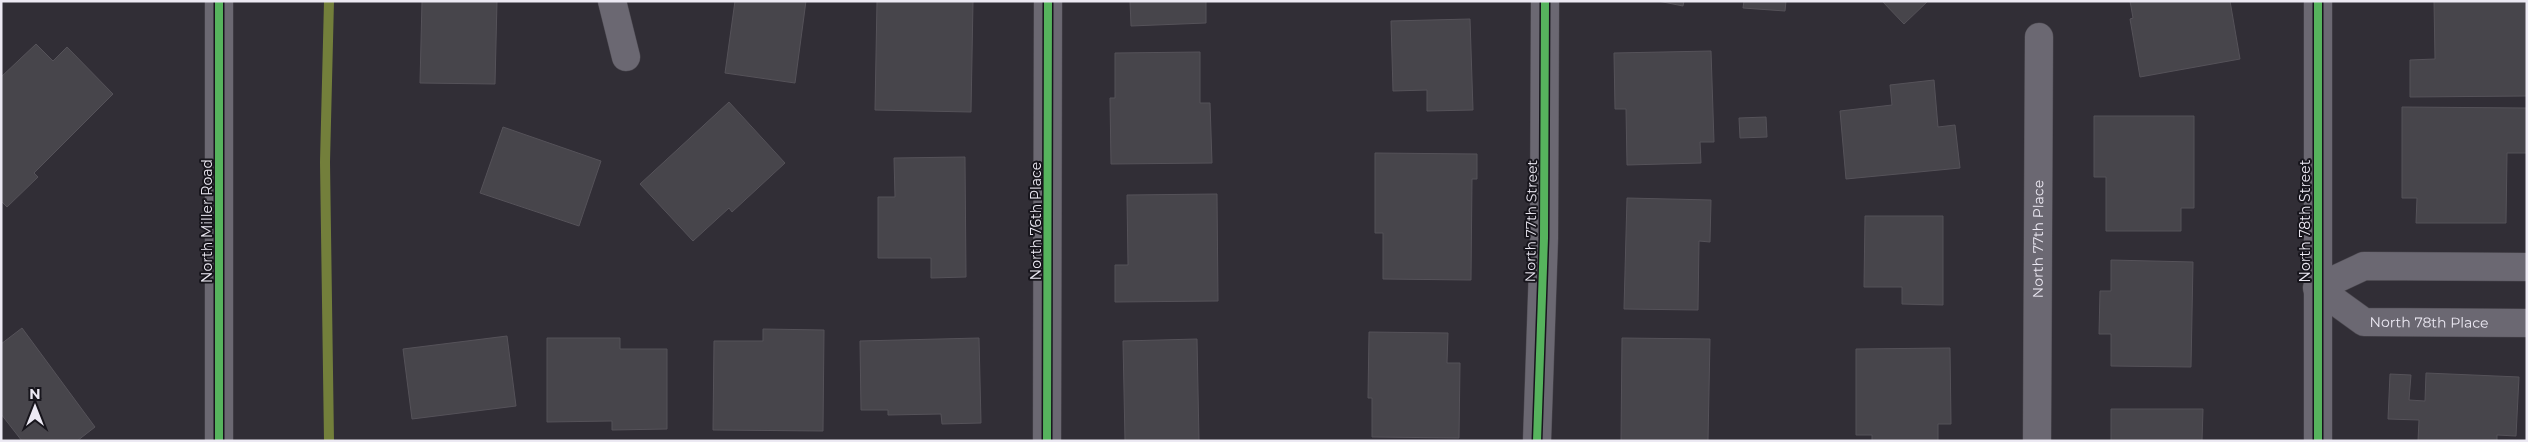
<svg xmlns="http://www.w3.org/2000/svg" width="2528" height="442" font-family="Montserrat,sans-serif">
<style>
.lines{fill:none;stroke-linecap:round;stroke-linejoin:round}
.stream{stroke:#737f3b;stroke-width:10}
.building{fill:#47454b;stroke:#555259}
.minor-casing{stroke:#4c4950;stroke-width:29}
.minor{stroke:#6b6872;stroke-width:28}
.cycleway-casing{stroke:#17151c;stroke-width:11}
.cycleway{stroke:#56b35d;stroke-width:8}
.labels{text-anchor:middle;stroke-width:4;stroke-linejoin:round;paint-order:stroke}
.street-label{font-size:14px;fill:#ece9f3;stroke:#17151c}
</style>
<rect width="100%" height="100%" fill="#312e36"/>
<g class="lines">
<!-- stream -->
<path class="stream" d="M329 441 325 162 329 1"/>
</g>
<!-- building -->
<g class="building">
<path d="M422 1H497L495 84 420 83Z"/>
<path d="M735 1H806L795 83 725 73Z"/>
<path d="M877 1H973L971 112 875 110Z"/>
<path d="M1130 1H1206V23L1131 26Z"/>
<path d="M1658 1H1684L1683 6Z"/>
<path d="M1744 1H1786L1785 11 1743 8Z"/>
<path d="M1882 1H1928L1904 24Z"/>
<path d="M2130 1H2230L2240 59 2140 77 2130 19 2133 18Z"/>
<path d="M2434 1H2527V96L2410 97V60L2435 59Z"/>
<path d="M1470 19 1473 110 1427 111V90L1393 91 1391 21Z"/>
<path d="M36 44 53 61 67 47 113 94 34 173 38 177 7 207 1 201V77Z"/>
<path d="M1711 51 1714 142H1700L1701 163 1627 165 1626 109H1615L1614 53Z"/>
<path d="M1200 52V103H1210L1212 163 1111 164 1110 98H1115V53Z"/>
<path d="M1934 80 1938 127 1955 125 1960 168 1846 179 1840 111 1892 105 1890 85Z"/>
<path d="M729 102 785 163 732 212 729 208 693 241 640 184Z"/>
<path d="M2402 107 2527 108V153H2507L2506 223H2416L2417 198H2402Z"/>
<path d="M2094 116H2194V208H2181V231H2106V177H2094Z"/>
<path d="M1766 117 1767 137 1740 138 1739 118Z"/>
<path d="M503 127 601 161 579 226 480 193Z"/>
<path d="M1375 153 1477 154V179H1472L1471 280 1383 279V233H1375Z"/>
<path d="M965 157 966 277 931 278V258H878V197H895L894 158Z"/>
<path d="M1217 194 1218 301 1115 302V265H1128L1127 195Z"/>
<path d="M1627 198 1711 200 1710 242 1699 241 1698 310 1624 309Z"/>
<path d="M1865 216H1943V305L1902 304V287H1864Z"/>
<path d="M2111 260 2193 262 2191 367 2111 366V334H2099L2100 291H2111Z"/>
<path d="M22 328 95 427 77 441H22L1 414V344Z"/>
<path d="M763 329 824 330 823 431 713 430 714 341H763Z"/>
<path d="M1369 332 1448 333 1447 363H1460L1459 438 1372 437V398H1368Z"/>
<path d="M507 336 516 406 412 419 403 349Z"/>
<path d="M547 338H620V349H667V429L612 430V421L547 422Z"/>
<path d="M979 338 981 423 942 424 941 414 888 415V410H861L860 341Z"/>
<path d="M1622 338 1710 339 1708 441H1621Z"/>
<path d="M1197 339 1199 441H1125L1123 341Z"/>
<path d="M1950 348 1951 424H1938V441H1872V435H1856V349Z"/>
<path d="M2426 373 2519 377 2516 436 2497 435V441H2418L2419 420 2388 419 2390 374 2411 375 2409 400 2425 401Z"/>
<path d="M2111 409H2203L2202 441H2111Z"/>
</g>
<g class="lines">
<!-- minor casing -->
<g class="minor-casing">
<g id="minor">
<path d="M219 1V441"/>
<path d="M612 1 626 57"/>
<path id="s1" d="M2527 267 2364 266 2317 288 2364 322 2527 323"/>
<path d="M1047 441 1048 1"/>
<path d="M1537 441 1544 238 1545 1"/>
<path id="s2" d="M2037 441 2039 37"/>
<path d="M2318 441V1"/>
</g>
</g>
<!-- minor -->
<use href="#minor" class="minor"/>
<!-- cycleway casing -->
<g class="cycleway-casing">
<g id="cycleway">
<path d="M219 1V441"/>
<path d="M1047 441 1048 1"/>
<path d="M1537 441 1544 238 1545 1"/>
<path d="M2318 441V1"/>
</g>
</g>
<!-- cycleway -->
<use href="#cycleway" class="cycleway"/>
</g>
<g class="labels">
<!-- street labels -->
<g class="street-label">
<text transform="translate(207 221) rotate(-90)" y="5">North Miller Road</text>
<text transform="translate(1036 221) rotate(-90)" y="5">North 76th Place</text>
<text transform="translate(1531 221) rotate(-89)" y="5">North 77th Street</text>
<text transform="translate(2305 221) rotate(-90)" y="5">North 78th Street</text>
<text dy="5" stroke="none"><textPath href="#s2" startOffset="202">North 77th Place</textPath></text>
<text dy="5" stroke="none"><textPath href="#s1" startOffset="338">North 78th Place</textPath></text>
</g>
</g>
<!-- border -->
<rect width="2528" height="442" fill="none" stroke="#ece9f3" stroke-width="5"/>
<!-- north arrow -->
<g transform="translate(35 407)" stroke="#17151c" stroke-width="4" paint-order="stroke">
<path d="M0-4L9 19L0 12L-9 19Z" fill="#ece9f3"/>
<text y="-8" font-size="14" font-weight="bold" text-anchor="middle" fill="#ece9f3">N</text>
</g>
</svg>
